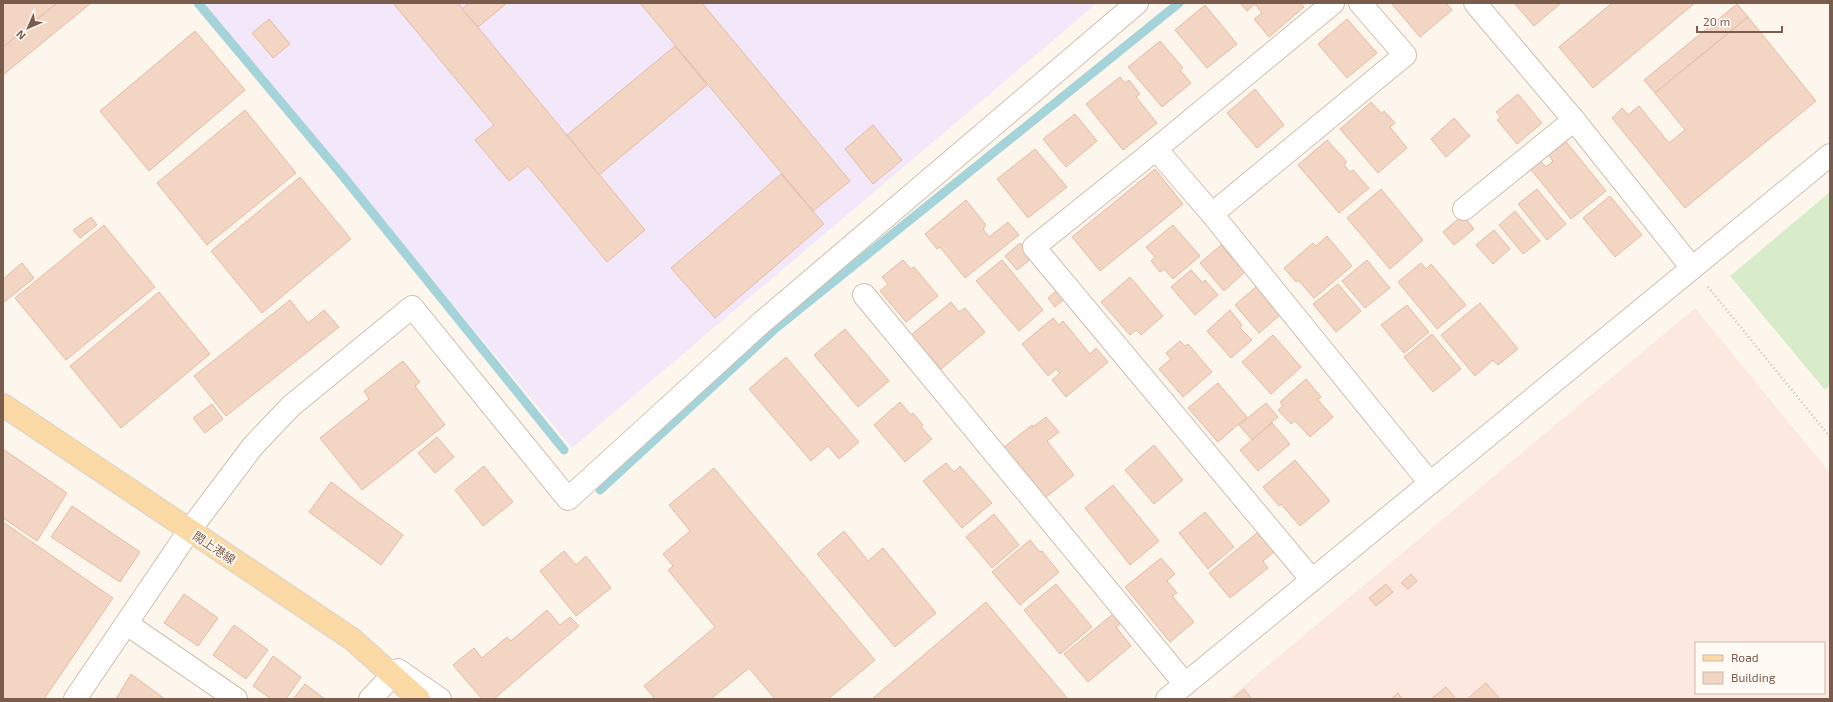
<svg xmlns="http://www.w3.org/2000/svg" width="1833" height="702" font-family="'Exo 2','Noto Sans JP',sans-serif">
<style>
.commercial{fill:#fde8e0;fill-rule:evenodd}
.education{fill:#f3e8fa}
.grass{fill:#d8ecc9}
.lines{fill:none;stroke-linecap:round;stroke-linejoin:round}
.stream{stroke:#a5d3da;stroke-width:9}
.building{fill:#f3d5c3;stroke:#e6bba3}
.minor-casing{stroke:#d1beb0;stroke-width:24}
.major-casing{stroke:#dad1cd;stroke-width:24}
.path{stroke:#d9b8a5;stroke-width:2.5;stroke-dasharray:1 3;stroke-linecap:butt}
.minor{stroke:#fff;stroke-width:22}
.major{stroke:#fbd9a5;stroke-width:22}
.labels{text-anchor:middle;stroke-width:4;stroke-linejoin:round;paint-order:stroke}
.street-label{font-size:12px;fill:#7a5c4d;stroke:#fffaf3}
</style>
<rect width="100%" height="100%" fill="#fdf6ec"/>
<!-- commercial -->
<path class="commercial" d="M1695 308 1830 473V699H1228ZM1696 643H1824V693H1696Z"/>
<!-- education -->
<path class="education" d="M203 3H1097L572 448Z"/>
<!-- grass -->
<path class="grass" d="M1830 192V385L1825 390 1730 276Z"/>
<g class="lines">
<!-- stream -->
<g class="stream">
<path d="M198 3 342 175 564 450"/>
<path d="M600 490 776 328 1179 3"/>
</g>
</g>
<!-- building -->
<g class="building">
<path d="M3 3H57L3 47Z"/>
<path d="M57 3H91L3 75V47Z"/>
<path d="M393 3H458L645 230 607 262 528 166 509 181 475 140 494 125Z"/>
<path d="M469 3H507L478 27 462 9Z"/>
<path d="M640 3H702L850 181 813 211Z"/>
<path d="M1240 3H1301L1304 7 1269 37 1254 19 1262 13 1255 4 1247 11Z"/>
<path d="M1391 3H1446L1452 10 1420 37Z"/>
<path d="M1514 3H1561L1534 26Z"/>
<path d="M1612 3H1695L1593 88 1559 47Z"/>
<path d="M1737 4 1748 17 1655 93 1644 80Z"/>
<path d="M1205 5 1237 44 1207 68 1175 30Z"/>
<path d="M1748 17 1816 101 1685 208 1612 118 1622 108 1628 115 1639 106 1669 143 1685 130 1655 93Z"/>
<path d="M269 19 290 44 273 58 252 33Z"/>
<path d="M1347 19 1377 53 1347 78 1318 44Z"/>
<path d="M195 31 245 90 149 171 100 111Z"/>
<path d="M1160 41 1183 68 1180 70 1191 83 1162 107 1128 67Z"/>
<path d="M675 46 707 85 599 175 567 135Z"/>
<path d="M1120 77 1125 83 1129 80 1140 94 1136 97 1157 123 1123 150 1086 104Z"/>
<path d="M1255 89 1284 125 1257 148 1227 113Z"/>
<path d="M1518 94 1542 123 1517 144 1497 120 1501 117 1496 112Z"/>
<path d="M1371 102 1382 114 1384 111 1395 123 1390 127 1407 148 1378 173 1340 129Z"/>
<path d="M245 110 296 173 207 245 157 183Z"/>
<path d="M1075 114 1097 141 1066 167 1043 139Z"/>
<path d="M1454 118 1470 136 1446 157 1431 139Z"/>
<path d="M873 125 902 160 873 184 845 149Z"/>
<path d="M1563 138 1606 191 1571 219 1528 166 1538 158 1546 167 1553 161 1546 152Z"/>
<path d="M1327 140 1347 162 1344 165 1350 172 1353 170 1369 188 1339 213 1298 165Z"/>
<path d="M1035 149 1067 187 1028 218 997 179Z"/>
<path d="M1155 169 1183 204 1100 271 1072 237Z"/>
<path d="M781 174 824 224 715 318 671 268Z"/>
<path d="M300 177 351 239 262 313 211 251Z"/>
<path d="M1381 189 1423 240 1390 269 1347 218Z"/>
<path d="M1537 189 1566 224 1547 240 1518 204Z"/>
<path d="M1610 196 1642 235 1615 257 1583 218Z"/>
<path d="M966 200 986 225 983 229 989 237 1008 222 1019 235 965 278 940 247 937 249 925 234Z"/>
<path d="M1515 211 1540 241 1523 254 1499 225Z"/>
<path d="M1463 215 1474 229 1454 245 1443 232Z"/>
<path d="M91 217 97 225 80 238 73 230Z"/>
<path d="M104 225 155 287 66 360 15 298Z"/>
<path d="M1173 225 1200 256 1173 279 1164 269 1160 272 1151 261 1155 257 1146 247Z"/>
<path d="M1494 230 1510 249 1493 264 1476 245Z"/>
<path d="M1327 236 1352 266 1314 298 1298 280 1296 282 1284 268 1313 243 1316 246Z"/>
<path d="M1020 243 1032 258 1017 270 1005 256Z"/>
<path d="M1221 245 1232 258 1235 256 1247 270 1224 291 1200 263Z"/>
<path d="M903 260 911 269 914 267 938 296 906 322 880 291 888 284 882 277Z"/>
<path d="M1002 260 1043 310 1019 331 976 281Z"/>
<path d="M1367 260 1390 288 1365 308 1342 281Z"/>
<path d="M22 263 34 278 3 303V279Z"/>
<path d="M1421 263 1426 269 1431 264 1466 305 1437 329 1398 282Z"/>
<path d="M1191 270 1203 283 1205 280 1218 295 1195 315 1171 287Z"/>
<path d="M1130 277 1163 316 1141 335 1136 330 1130 335 1101 302Z"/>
<path d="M1338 284 1361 311 1336 332 1313 304Z"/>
<path d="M1258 285 1271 300 1268 302 1280 315 1259 333 1235 305Z"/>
<path d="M1061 287 1068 296 1055 307 1048 298Z"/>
<path d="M159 292 210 354 121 428 70 366Z"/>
<path d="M290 300 308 323 324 310 339 327 226 416 194 376Z"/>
<path d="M951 302 959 312 965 308 985 332 941 369 911 335Z"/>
<path d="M1480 303 1518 349 1498 365 1493 360 1475 376 1441 335Z"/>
<path d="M1407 305 1429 332 1404 353 1381 325Z"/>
<path d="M1230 310 1242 325 1240 328 1252 340 1231 358 1207 331Z"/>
<path d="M1053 318 1059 325 1063 321 1090 354 1096 348 1108 362 1066 397 1052 380 1060 373 1056 369 1048 376 1022 344Z"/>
<path d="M845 329 889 381 858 407 814 355Z"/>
<path d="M1432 334 1461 369 1433 392 1404 357Z"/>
<path d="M1273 335 1301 367 1271 394 1242 362Z"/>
<path d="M1180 341 1185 346 1188 344 1212 372 1183 397 1159 369 1171 359 1166 353Z"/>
<path d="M786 357 859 442 839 459 828 446 811 461 749 389Z"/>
<path d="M403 361 420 382 415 386 445 425 362 490 320 438 369 399 364 391Z"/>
<path d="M1306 379 1321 397 1318 400 1333 417 1310 437 1295 421 1291 424 1278 410 1283 406 1280 402Z"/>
<path d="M1218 383 1247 417 1218 442 1188 408Z"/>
<path d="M900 402 911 415 913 413 923 425 921 427 932 439 905 462 874 425Z"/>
<path d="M1266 403 1278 417 1252 440 1239 425Z"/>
<path d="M212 404 223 419 205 433 193 418Z"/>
<path d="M1046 417 1059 432 1047 441 1074 475 1045 498 1004 447 1032 425 1033 427Z"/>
<path d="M1272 423 1290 444 1258 471 1240 450Z"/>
<path d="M437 437 454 457 435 473 418 453Z"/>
<path d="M1154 445 1183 480 1154 504 1125 470Z"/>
<path d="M3 449 67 493 37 541 3 518Z"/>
<path d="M1295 460 1330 501 1300 526 1281 504 1279 506 1263 487Z"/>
<path d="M946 463 954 472 960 466 992 503 962 528 923 481Z"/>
<path d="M484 466 513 502 483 526 455 490Z"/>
<path d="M714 468 875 660 828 699H775L749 668 711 699H655L644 686 715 627 668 570 673 566 663 554 690 531 669 505Z"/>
<path d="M331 482 403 535 381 565 309 512Z"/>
<path d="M1113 485 1159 541 1130 565 1085 508Z"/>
<path d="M72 506 140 552 120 582 51 537Z"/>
<path d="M1205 512 1234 547 1208 569 1179 533Z"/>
<path d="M994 514 1019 545 992 568 966 537Z"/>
<path d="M3 522 113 598 44 699H3Z"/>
<path d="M844 531 868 561 883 548 936 613 895 647 817 554Z"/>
<path d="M1258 532 1274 552 1263 561 1268 568 1230 598 1209 573Z"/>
<path d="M1030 540 1040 552 1042 551 1059 572 1020 605 992 572Z"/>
<path d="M564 551 576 565 586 556 611 588 576 616 540 571Z"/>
<path d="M1161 558 1175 574 1167 581 1177 593 1172 596 1194 622 1170 642 1125 587Z"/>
<path d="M1411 574 1417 581 1408 589 1401 583Z"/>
<path d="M1056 584 1092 627 1060 654 1024 610Z"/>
<path d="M1386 584 1393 592 1376 606 1369 598Z"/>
<path d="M184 594 218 618 198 646 164 623Z"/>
<path d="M986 602 1068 699H872Z"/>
<path d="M547 610 560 625 570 617 579 626 494 699H482L453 665 474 648 482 658 507 637 511 641Z"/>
<path d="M1113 614 1121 623 1116 627 1131 646 1088 682 1064 654Z"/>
<path d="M234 625 268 650 246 679 213 655Z"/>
<path d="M273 656 301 677 286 699H271L253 686Z"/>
<path d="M131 674 165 699H116Z"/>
<path d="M1486 683 1500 699H1467Z"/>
<path d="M305 684 325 699H293Z"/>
<path d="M1446 687 1456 699H1431Z"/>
<path d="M1244 689 1252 699H1232Z"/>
<path d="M1398 693 1402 699H1391Z"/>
</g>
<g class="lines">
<!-- minor casing -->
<g class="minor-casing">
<g id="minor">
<path d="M1475 3 1574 120 1692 268"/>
<path d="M1156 149 1212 214 1430 483"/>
<path d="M1464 209 1574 120"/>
<path d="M1212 214 1405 55 1360 3"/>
<path d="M864 295 1185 684"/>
<path d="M1312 580 1034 247 1156 149 1333 3"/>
<path d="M127 624 236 699"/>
<path d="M398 670 440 699"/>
<path d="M75 699 189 531 253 446 291 406 412 307 568 499 761 323 1137 3"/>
<path d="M370 699 392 676"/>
<path d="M1167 699 1830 155"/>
</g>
</g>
<!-- major casing -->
<g class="major-casing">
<path id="major" d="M3 405 352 639 419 699"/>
</g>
<!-- path -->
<path class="path" d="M1708 287 1830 437"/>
<!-- minor -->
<use href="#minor" class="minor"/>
<!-- major -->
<use href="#major" class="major"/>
</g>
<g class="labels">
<!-- street labels -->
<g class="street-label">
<text transform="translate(214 548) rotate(34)" y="4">閖上港線</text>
</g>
</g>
<!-- border -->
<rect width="1833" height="702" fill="none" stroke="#7a5c4d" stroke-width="8"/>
<!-- legend -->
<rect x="1695" y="642" width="130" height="52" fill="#fffaf3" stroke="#cabbb1"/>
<rect x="1703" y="655" width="20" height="6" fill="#fbd9a5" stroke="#cabbb1"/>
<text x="1731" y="662" font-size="12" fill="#7a5c4d">Road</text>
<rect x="1703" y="672" width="20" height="12" fill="#f3d5c3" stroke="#cabbb1"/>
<text x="1731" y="682" font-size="12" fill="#7a5c4d">Building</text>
<!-- north arrow -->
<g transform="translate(28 28) rotate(225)" stroke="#fffaf3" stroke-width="3" paint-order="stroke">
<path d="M0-3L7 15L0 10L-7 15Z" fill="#7a5c4d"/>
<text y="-6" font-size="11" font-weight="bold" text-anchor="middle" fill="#7a5c4d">N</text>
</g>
<!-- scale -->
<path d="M1697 26v6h85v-6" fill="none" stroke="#7a5c4d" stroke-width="2"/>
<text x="1703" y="26" font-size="12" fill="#7a5c4d" stroke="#fffaf3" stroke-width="3" paint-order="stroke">20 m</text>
</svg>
